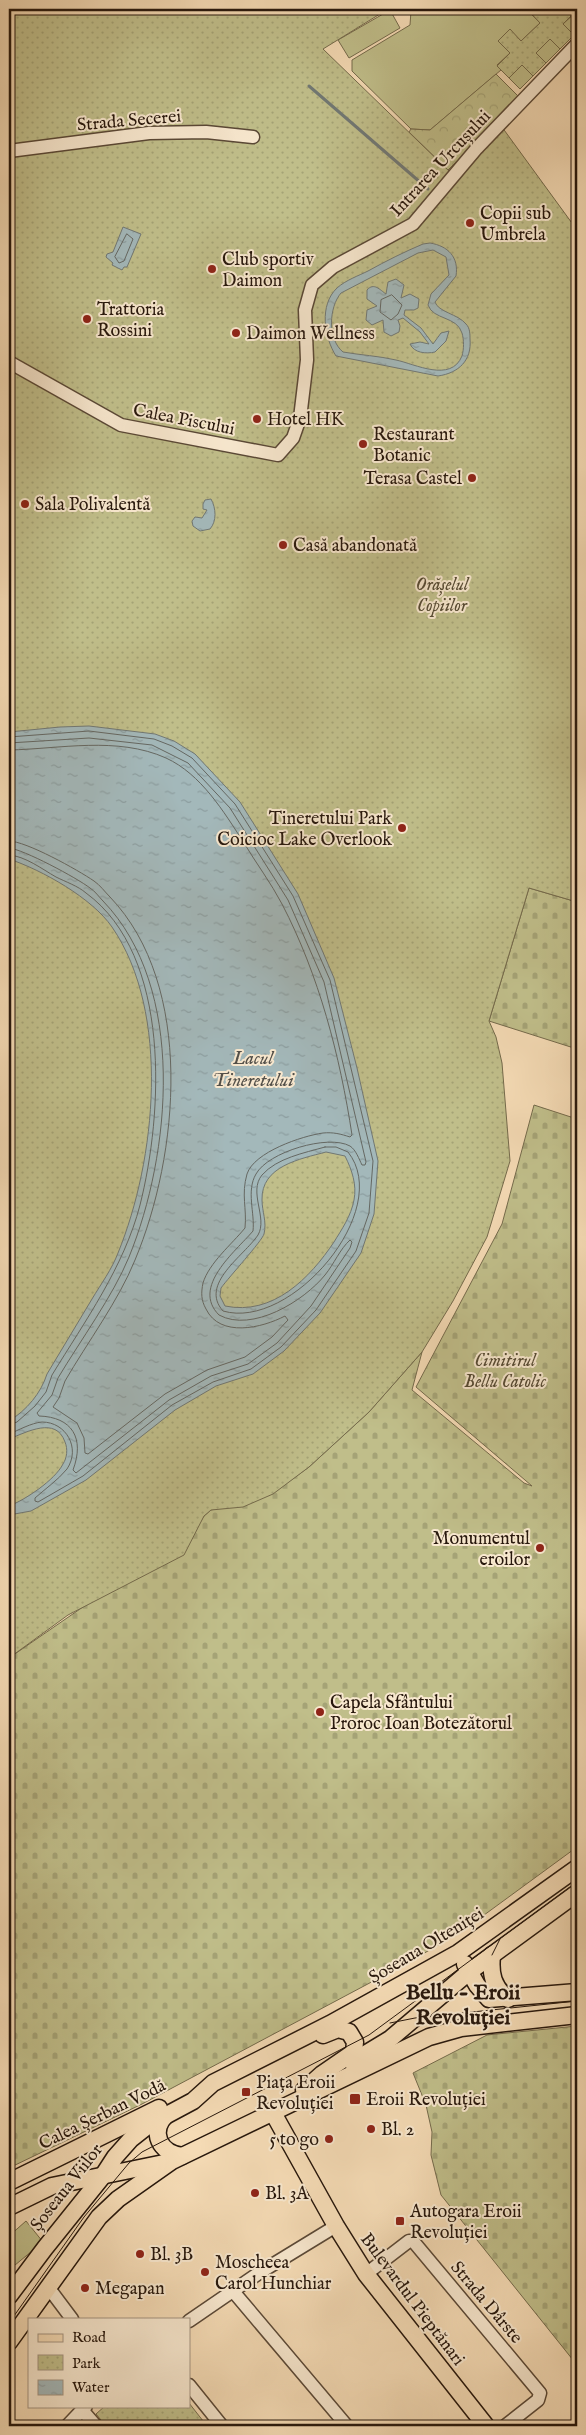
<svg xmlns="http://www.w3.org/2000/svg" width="586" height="2435" font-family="'IM FELL English',serif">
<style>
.grass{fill:#c0be8a;stroke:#746a4b}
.forest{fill:url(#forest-crowns);stroke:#746a4b}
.cemetery{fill:url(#cemetery-stones);stroke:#746a4b}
.park{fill:url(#park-dots);stroke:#746a4b}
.water{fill:url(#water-ripples);stroke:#717874;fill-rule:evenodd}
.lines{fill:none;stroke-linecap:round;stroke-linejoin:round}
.shore{stroke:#656863;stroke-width:1}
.stream{stroke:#717874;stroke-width:3}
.minor-casing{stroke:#5a4836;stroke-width:15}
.major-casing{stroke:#27170c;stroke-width:19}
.minor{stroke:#f8e8cf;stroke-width:12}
.major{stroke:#f5dbb5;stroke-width:16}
.tram{stroke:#27170c;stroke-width:1}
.poi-dot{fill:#8f2418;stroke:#f8e8cf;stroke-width:2}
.labels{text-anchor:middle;stroke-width:4;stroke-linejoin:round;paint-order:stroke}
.street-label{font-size:18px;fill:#27170c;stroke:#f8e8cf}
.poi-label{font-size:18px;fill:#27170c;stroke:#f8e8cf;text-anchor:start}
.park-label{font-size:18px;font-style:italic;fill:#554932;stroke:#f8e8cf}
.water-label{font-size:19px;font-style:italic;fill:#524f49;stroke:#f8e8cf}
.district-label{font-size:22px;font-weight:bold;fill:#27170c;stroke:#f8e8cf}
</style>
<defs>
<pattern id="forest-crowns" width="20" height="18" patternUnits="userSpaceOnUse" patternTransform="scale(1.25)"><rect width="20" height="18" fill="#c0be8a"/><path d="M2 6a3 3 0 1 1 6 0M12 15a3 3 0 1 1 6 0" fill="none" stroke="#a5a376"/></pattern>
<pattern id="cemetery-stones" width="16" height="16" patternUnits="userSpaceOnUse" patternTransform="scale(1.25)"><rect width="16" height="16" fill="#c0be8a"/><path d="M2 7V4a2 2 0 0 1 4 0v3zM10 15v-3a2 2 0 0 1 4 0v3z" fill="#a5a376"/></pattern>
<pattern id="park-dots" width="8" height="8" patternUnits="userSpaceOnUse" patternTransform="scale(1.25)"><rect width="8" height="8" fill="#c0be8a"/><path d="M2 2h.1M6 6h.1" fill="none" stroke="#a5a376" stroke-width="1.8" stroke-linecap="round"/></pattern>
<pattern id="water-ripples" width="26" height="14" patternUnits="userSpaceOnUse" patternTransform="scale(1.25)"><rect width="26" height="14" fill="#a3b8ba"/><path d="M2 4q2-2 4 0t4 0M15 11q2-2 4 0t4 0" fill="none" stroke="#8c9d9f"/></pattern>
</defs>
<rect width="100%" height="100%" fill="#f5dbb5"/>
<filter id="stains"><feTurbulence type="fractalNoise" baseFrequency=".004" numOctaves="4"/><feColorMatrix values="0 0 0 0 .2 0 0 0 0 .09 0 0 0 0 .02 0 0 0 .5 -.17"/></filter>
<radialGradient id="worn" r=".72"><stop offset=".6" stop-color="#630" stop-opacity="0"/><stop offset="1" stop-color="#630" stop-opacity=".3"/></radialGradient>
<!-- grass -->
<g class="grass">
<path d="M414 9H530L528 11 540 23 521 41 509 30 499 41 510 53 497 65 501 70 430 130 411 129 352 71V60L410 25 411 11Z"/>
<path d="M569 9H577V32L574 35 563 24 574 14Z"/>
<path d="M390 10 400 28 349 58 338 40Z"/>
<path d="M550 39 560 49 546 63 536 53Z"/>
<path d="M522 65 533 76 520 89 509 78Z"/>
<path d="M26 2221 43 2242 9 2270V2236Z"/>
</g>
<!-- forest -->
<path class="forest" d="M496 74 520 98 448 170 409 132 411 129 430 130Z"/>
<!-- cemetery -->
<g class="cemetery">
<path d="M529 888 577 902V1049L489 1021Z"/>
<path d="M534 1105 577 1119V1506L573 1505 577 1507V1847L465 1929 411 1961 142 2104 9 2168V1658L196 1529 204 1516 211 1510 273 1493 309 1467 369 1412 422 1352 412 1390 524 1483 532 1486 416 1387 502 1224Z"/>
<path d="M577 2026V2365L441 2195 431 2155 432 2132 426 2105 413 2073 487 2035Z"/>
</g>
<!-- park -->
<g class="park">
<path d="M9 9H388L323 49 451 173 499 123 577 230V902L529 888 489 1021 496 1037 502 1063 510 1161 487 1237 453 1301 422 1352 369 1412 309 1467 273 1494 243 1507 211 1510 204 1516 184 1555 68 1615 9 1658Z"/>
<path d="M530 9H549L551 11 554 9H569L574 13 563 24 574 35 560 49 550 39 536 53 546 63 533 76 522 65 509 78 497 66 510 53 498 41 510 29 521 41 540 23 528 10Z"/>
<path d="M189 2403 207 2426H106L96 2414 105 2406H189Z"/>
</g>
<!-- water -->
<g class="water">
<path d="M123 227 141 234 127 267H124L122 270 112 265 113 263 106 257 107 254 113 252Z"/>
<path d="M430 243C448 246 459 257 456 276L435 302C438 312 458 314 466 324 470 328 470 334 470 339 472 360 459 373 438 376L336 356C324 337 319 305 337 288 346 280 358 276 368 271 386 261 404 252 423 244ZM433 250 446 257 449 275 431 294 428 305C433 320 457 316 462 333 464 340 464 349 462 356 451 383 415 364 396 360 379 356 360 355 343 352 327 339 329 307 341 293L418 253Z"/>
<path d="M396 279 404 285 401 298 410 294 419 299 418 308 414 310H405L404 315 421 328 433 344 441 333 449 331 446 341 435 352C426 354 414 353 410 344L420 342 429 344 420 332 403 318 398 320 400 326 399 332 391 336 384 332 383 320 372 325 366 320 367 310 377 306 367 299V290C374 282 380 290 386 294L388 282Z"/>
<path d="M211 499C216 508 217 521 210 529L200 531 193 526 192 521 195 517 202 518 207 510 203 509V504L205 500Z"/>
<path d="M89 726 155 734 174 741 195 754 240 802 298 894 334 978 357 1068 378 1161 374 1214 361 1253 320 1313 284 1351 253 1374 216 1386 175 1410 86 1480 31 1511 9 1515V1506C25 1500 55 1480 63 1464 67 1458 68 1449 65 1442 56 1416 27 1432 9 1439V1421C27 1410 41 1393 47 1374 62 1349 77 1324 92 1299 101 1284 112 1269 118 1253 156 1160 171 1013 112 927 92 898 42 870 9 859V732L60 727ZM326 1152 345 1156C352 1170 357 1185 354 1200 351 1216 342 1229 334 1242 310 1278 273 1316 225 1306L220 1296 221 1288C229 1277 262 1241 264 1234 267 1222 262 1211 262 1200 261 1166 300 1159 326 1152Z"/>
</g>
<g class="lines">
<!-- shore -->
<g class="shore">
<path d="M127 234 133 239 124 261 119 263 115 257Z"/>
<path d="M392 295 402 305 398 314 391 320 380 312 381 300Z"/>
<path d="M9 737 89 731 154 739 172 746 192 758 235 804 293 896 330 980 373 1161 369 1213 356 1251 316 1310 281 1347 251 1369 213 1382 172 1405 83 1476 38 1502 35 1501V1498C45 1489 58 1480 67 1469 81 1448 66 1422 42 1422 31 1423 19 1430 9 1434"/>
<path d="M9 743 89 738 152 745 188 763 230 808 288 900 324 982 366 1162 365 1165H362C359 1159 356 1150 350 1146 328 1134 268 1152 256 1174 246 1191 255 1213 253 1231 235 1252 191 1287 219 1315 252 1333 304 1301 325 1275 334 1264 340 1249 350 1240L352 1242 350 1248 311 1306 277 1343 248 1364 211 1376 169 1400 76 1473 73 1470C85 1438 72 1417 39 1416L37 1413 52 1395 58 1378C80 1341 113 1296 129 1257 171 1154 187 988 103 901 99 897 95 891 90 888 77 878 23 849 9 848"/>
<path d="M9 750C60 749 117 736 166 758 201 774 224 812 244 843 256 863 271 883 282 904 319 975 340 1056 352 1135L350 1137C341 1134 333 1132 323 1133 302 1136 254 1152 247 1174 241 1195 247 1208 245 1228 232 1244 209 1263 203 1283 201 1293 201 1300 206 1309 220 1338 262 1328 285 1316L288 1320 272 1337 245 1357 207 1370 165 1394 88 1454 85 1453 84 1438 77 1423 53 1407 59 1398 65 1381C87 1343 119 1300 135 1260 179 1155 195 986 110 897 105 892 100 885 94 881 78 870 26 841 9 841"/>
<path d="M9 855C25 856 42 869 56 877 66 882 78 886 86 893 172 956 163 1114 140 1205 124 1267 85 1321 52 1375L46 1392 35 1406 17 1422 9 1425"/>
<path d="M325 1147H336L348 1152C394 1210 291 1331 223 1311 199 1284 244 1256 258 1235 268 1218 248 1192 262 1175 277 1158 304 1153 325 1147Z"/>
</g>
<!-- stream -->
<path class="stream" d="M309 86 428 189"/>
<!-- minor casing -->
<g class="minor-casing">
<g id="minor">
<path d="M9 151 149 133 206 132 253 137"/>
<path d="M9 362 121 425 278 455 293 438 300 418 307 360 305 310 312 285 333 267 413 224 477 148 577 44"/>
<path d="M366 2274 409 2241H413L540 2393 538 2400 505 2426"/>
<path d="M48 2287 72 2319"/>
<path d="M232 2290 347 2426"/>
<path d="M189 2321 259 2273 336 2226"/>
<path d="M189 2385 222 2426"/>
<path d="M82 2410 96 2426"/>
<path d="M67 2426 86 2406"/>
</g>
</g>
<!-- major casing -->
<g class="major-casing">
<g id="major">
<path d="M492 1955C490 1974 493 1987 508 1999"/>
<path d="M465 1964 477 1985 489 1999 577 1992"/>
<path d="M352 2062 390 2039 469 1972 577 1893"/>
<path d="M304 2090 322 2074 354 2052 355 2042 349 2032 338 2029 323 2035"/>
<path d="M272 2111 336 2226 366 2274 486 2426"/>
<path d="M166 2115C149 2132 160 2153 182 2156"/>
<path d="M9 2182 159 2108"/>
<path d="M9 2207 52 2186 164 2163"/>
<path d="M9 2296 45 2248 102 2177 115 2157 131 2139 150 2124 193 2101 213 2083 330 2024 458 1953 577 1868"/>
<path d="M9 2342 99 2217 118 2199 172 2161 429 2037 461 2028 577 2015"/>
</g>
</g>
<!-- minor -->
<use href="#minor" class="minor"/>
<!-- major -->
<use href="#major" class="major"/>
<!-- tram -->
<g class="tram">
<path d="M492 1955 500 1939"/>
<path d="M390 2023 415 2018 577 2001"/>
<path d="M9 2323 84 2217 129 2163 142 2152 369 2035 577 1882"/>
</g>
</g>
<!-- markers -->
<g class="poi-dot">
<circle cx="470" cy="223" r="5"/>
<circle cx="212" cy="269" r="5"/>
<circle cx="87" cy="319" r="5"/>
<circle cx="236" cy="333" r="5"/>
<circle cx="257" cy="419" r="5"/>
<circle cx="363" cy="444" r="5"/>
<circle cx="472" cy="478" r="5"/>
<circle cx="25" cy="504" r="5"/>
<circle cx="283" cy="545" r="5"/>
<circle cx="402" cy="828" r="5"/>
<circle cx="540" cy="1548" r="5"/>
<circle cx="320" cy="1712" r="5"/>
<rect x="241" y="2087" width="10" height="10" rx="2.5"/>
<rect x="349" y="2093" width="12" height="12" rx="2.5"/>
<circle cx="371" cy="2129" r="5"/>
<circle cx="329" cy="2139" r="5"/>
<circle cx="255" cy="2193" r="5"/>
<rect x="395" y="2216" width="10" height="10" rx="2.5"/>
<circle cx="140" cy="2254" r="5"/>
<circle cx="205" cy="2272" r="5"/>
<circle cx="85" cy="2288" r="5"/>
</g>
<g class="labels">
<!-- street labels -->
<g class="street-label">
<text transform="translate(129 120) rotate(-5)" y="6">Strada Secerei</text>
<text transform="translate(440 163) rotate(-47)" y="6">Intrarea Urcușului</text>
<text transform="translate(184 419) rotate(11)" y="6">Calea Piscului</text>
<text transform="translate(426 1945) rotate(-31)" y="6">Șoseaua Olteniței</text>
<text transform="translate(102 2114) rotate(-26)" y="6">Calea Șerban Vodă</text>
<text transform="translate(66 2187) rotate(-52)" y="6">Șoseaua Viilor</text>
<text transform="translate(413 2299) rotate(53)" y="6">Bulevardul Pieptănari</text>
<text transform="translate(487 2302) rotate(50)" y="6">Strada Dârste</text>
</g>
<!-- poi labels -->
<g class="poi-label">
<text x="480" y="219">Copii sub<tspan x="480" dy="21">Umbrela</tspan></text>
<text x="222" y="265">Club sportiv<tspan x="222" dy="21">Daimon</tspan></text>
<text x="97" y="315">Trattoria<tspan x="97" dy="21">Rossini</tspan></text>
<text x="246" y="339">Daimon Wellness</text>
<text x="267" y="425">Hotel HK</text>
<text x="373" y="440">Restaurant<tspan x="373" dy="21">Botanic</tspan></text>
<text x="462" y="484" text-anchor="end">Terasa Castel</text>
<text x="35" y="510">Sala Polivalentă</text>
<text x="293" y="551">Casă abandonată</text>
<text x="392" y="824" text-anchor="end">Tineretului Park<tspan x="392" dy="21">Coicioc Lake Overlook</tspan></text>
<text x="530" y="1544" text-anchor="end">Monumentul<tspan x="530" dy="21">eroilor</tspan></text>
<text x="330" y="1708">Capela Sfântului<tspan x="330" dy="21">Proroc Ioan Botezătorul</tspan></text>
<text x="256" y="2088">Piața Eroii<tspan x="256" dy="21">Revoluției</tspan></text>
<text x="366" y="2105">Eroii Revoluției</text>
<text x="381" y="2135">Bl. 2</text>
<text x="319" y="2145" text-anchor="end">5 to go</text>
<text x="265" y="2199">Bl. 3A</text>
<text x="410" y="2217">Autogara Eroii<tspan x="410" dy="21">Revoluției</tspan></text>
<text x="150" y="2260">Bl. 3B</text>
<text x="215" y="2268">Moscheea<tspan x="215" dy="21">Carol Hunchiar</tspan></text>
<text x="95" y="2294">Megapan</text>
</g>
<!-- park labels -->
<g class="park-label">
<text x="442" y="590">Orășelul<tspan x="442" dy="21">Copiilor</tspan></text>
<text x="505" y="1366">Cimitirul<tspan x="505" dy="21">Bellu Catolic</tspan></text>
</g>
<!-- water labels -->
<g class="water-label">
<text x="253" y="1064">Lacul<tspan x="253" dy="22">Tineretului</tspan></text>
</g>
<!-- district labels -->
<g class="district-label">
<text x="463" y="1999">Bellu - Eroii<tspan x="463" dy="25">Revoluției</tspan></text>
</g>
</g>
<!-- margin -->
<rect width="586" height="2435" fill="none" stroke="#f5dbb5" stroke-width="30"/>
<rect x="10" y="10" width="566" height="2415" fill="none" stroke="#27170c" stroke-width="2.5"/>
<rect x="15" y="15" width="556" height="2405" fill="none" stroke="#27170c"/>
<!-- legend -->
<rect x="28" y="2318" width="162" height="90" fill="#f8e8cf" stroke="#a49481"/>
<rect x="38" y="2334" width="25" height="8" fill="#f5dbb5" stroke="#a49481"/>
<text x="72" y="2342" font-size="15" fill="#27170c">Road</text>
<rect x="38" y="2355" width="25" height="15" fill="url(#park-dots)" stroke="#a49481"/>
<text x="72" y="2368" font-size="15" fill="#27170c">Park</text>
<rect x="38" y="2380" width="25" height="15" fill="url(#water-ripples)" stroke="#a49481"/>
<text x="72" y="2392" font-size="15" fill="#27170c">Water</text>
<rect width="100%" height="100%" filter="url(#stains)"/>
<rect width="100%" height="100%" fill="url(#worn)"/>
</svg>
